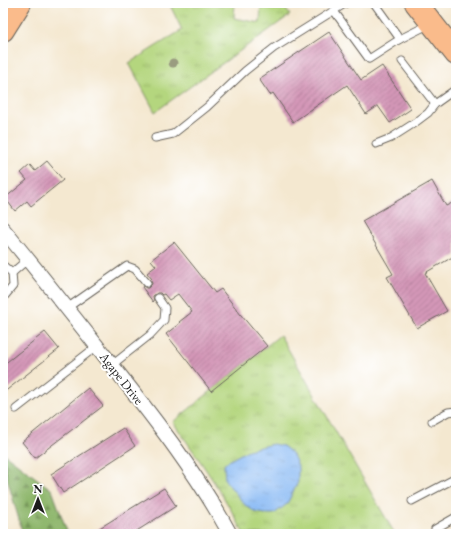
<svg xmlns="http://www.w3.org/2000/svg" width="459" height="537" font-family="'EB Garamond',serif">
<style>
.grass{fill:url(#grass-tufts);stroke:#68794d}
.forest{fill:url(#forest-firs);stroke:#566a44}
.water{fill:url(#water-ripples);stroke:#526a88}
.building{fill:url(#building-hatch)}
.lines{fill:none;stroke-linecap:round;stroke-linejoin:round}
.lane-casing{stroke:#68635b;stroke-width:9}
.street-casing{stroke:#68635b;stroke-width:16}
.primary-casing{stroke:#68635b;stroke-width:24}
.lane{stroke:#fff;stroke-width:7}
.street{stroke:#fff;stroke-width:14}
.primary{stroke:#fabb8b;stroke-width:22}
.tree{fill:#9a9c80}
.labels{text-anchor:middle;stroke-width:4;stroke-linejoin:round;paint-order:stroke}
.street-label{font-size:13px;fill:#1c1c1c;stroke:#fff}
</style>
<defs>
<pattern id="grass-tufts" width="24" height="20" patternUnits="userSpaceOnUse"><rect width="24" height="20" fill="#b4d67e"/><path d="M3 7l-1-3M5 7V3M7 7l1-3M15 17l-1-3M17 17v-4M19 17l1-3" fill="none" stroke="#9ab76c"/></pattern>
<pattern id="forest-firs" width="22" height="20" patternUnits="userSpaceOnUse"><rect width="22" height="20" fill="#8fb76d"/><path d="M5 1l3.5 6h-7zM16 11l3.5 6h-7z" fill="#749459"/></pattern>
<pattern id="water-ripples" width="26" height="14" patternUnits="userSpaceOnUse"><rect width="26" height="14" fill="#88b9f4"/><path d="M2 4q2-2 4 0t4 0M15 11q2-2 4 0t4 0" fill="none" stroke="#759ed1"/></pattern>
<pattern id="building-hatch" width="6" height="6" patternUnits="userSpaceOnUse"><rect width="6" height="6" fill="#d497b8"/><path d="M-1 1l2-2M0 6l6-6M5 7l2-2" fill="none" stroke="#ab7a95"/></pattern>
</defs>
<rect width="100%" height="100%" fill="#fff"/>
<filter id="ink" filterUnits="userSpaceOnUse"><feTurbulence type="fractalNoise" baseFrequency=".025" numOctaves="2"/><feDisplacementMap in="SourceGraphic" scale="8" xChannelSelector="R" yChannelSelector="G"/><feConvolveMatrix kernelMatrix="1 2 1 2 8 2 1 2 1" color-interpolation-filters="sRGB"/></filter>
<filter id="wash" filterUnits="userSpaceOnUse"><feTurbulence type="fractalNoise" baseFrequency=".012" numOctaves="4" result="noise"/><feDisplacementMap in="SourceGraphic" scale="16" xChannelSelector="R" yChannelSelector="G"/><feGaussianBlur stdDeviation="0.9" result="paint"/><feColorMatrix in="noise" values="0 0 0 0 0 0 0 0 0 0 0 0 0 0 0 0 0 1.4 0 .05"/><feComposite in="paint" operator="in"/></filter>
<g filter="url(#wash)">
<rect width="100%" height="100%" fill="#f4e8d0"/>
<!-- grass -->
<g class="grass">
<path d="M169 3H235L234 18 260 23 261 3H281L290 15 155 112 129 63 182 30Z"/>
<path d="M280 335 395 534H244C224 494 198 458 173 422Z"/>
</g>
<!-- forest -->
<path class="forest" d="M3 453 52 490 68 534H23L3 464Z"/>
<!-- water -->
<path class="water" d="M273 444 283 446 292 453 298 466V482L287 504 274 514H265L255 512 245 505 225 480 224 466 225 463 248 450Z"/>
<g id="blocks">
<!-- building -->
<g class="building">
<path d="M329 32 361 80 382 66 411 109 390 123 378 106 366 114 347 85 293 122 273 93 270 95 259 79Z"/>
<path d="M47 161 63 180 31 206 27 201 15 211 5 198 27 180 21 173 30 165 35 171Z"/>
<path d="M432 181 446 206 456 201V255L425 273 447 311 417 328 387 277 393 274 362 221Z"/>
<path d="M174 242 215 293 221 289 241 315 267 346 211 391 166 334 180 323 179 322 192 312 178 294 169 300 164 294 162 295 160 293H157L153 296 154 301 153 302 142 287 143 286 146 288H148L152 284 151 280 152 279 147 273 156 266 151 260Z"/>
<path d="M45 332 59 349 3 393V365Z"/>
<path d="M88 388 103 406 35 458 22 442Z"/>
<path d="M123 428 135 446 63 493 51 474Z"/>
<path d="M164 488 176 506 132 534H90Z"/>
</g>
</g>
</g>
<g filter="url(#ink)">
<use href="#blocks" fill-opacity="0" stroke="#68635b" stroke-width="1"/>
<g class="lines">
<!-- lane casing -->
<g class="lane-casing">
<g id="lane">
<path d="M334 11 369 59 400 39 374 3"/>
<path d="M400 39 430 24"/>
<path d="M402 61 435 104"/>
<path d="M155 138 173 134 207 107 245 71 274 48 346 3"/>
<path d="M376 144 391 138 416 122 428 113 435 104 456 89"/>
<path d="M3 265 12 273 13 286 3 298"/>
<path d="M12 273 28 259"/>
<path d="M67 308 127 266 135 269 147 283"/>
<path d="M112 365 150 335 164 320 165 308 158 298"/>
<path d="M16 409 97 346"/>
<path d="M432 421 448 412 456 411"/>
<path d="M3 475V477"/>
<path d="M412 501 456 478"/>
<path d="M437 534 435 529 456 517"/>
</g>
</g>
<!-- street casing -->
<g class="street-casing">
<path id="street" d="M3 229C41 275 78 322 115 369 157 422 198 475 230 534"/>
</g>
<!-- primary casing -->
<g class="primary-casing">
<g id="primary">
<path d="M416 3 456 54"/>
<path d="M3 30 20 3"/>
</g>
</g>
<!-- lane -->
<use href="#lane" class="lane"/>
<!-- street -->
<use href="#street" class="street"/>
<!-- primary -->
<use href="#primary" class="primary"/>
</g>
<!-- trees -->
<circle class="tree" cx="173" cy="63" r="4.5"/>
</g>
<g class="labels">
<!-- street labels -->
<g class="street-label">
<text transform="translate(122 378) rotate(52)" y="5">Agape Drive</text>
</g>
</g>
<!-- margin -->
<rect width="459" height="537" fill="none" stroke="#fff" stroke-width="16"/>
<!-- north arrow -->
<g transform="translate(38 499)" stroke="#ffffff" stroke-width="3" paint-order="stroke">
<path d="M0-3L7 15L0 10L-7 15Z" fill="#1c1c1c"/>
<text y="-6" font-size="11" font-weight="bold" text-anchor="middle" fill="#1c1c1c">N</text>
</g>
</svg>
